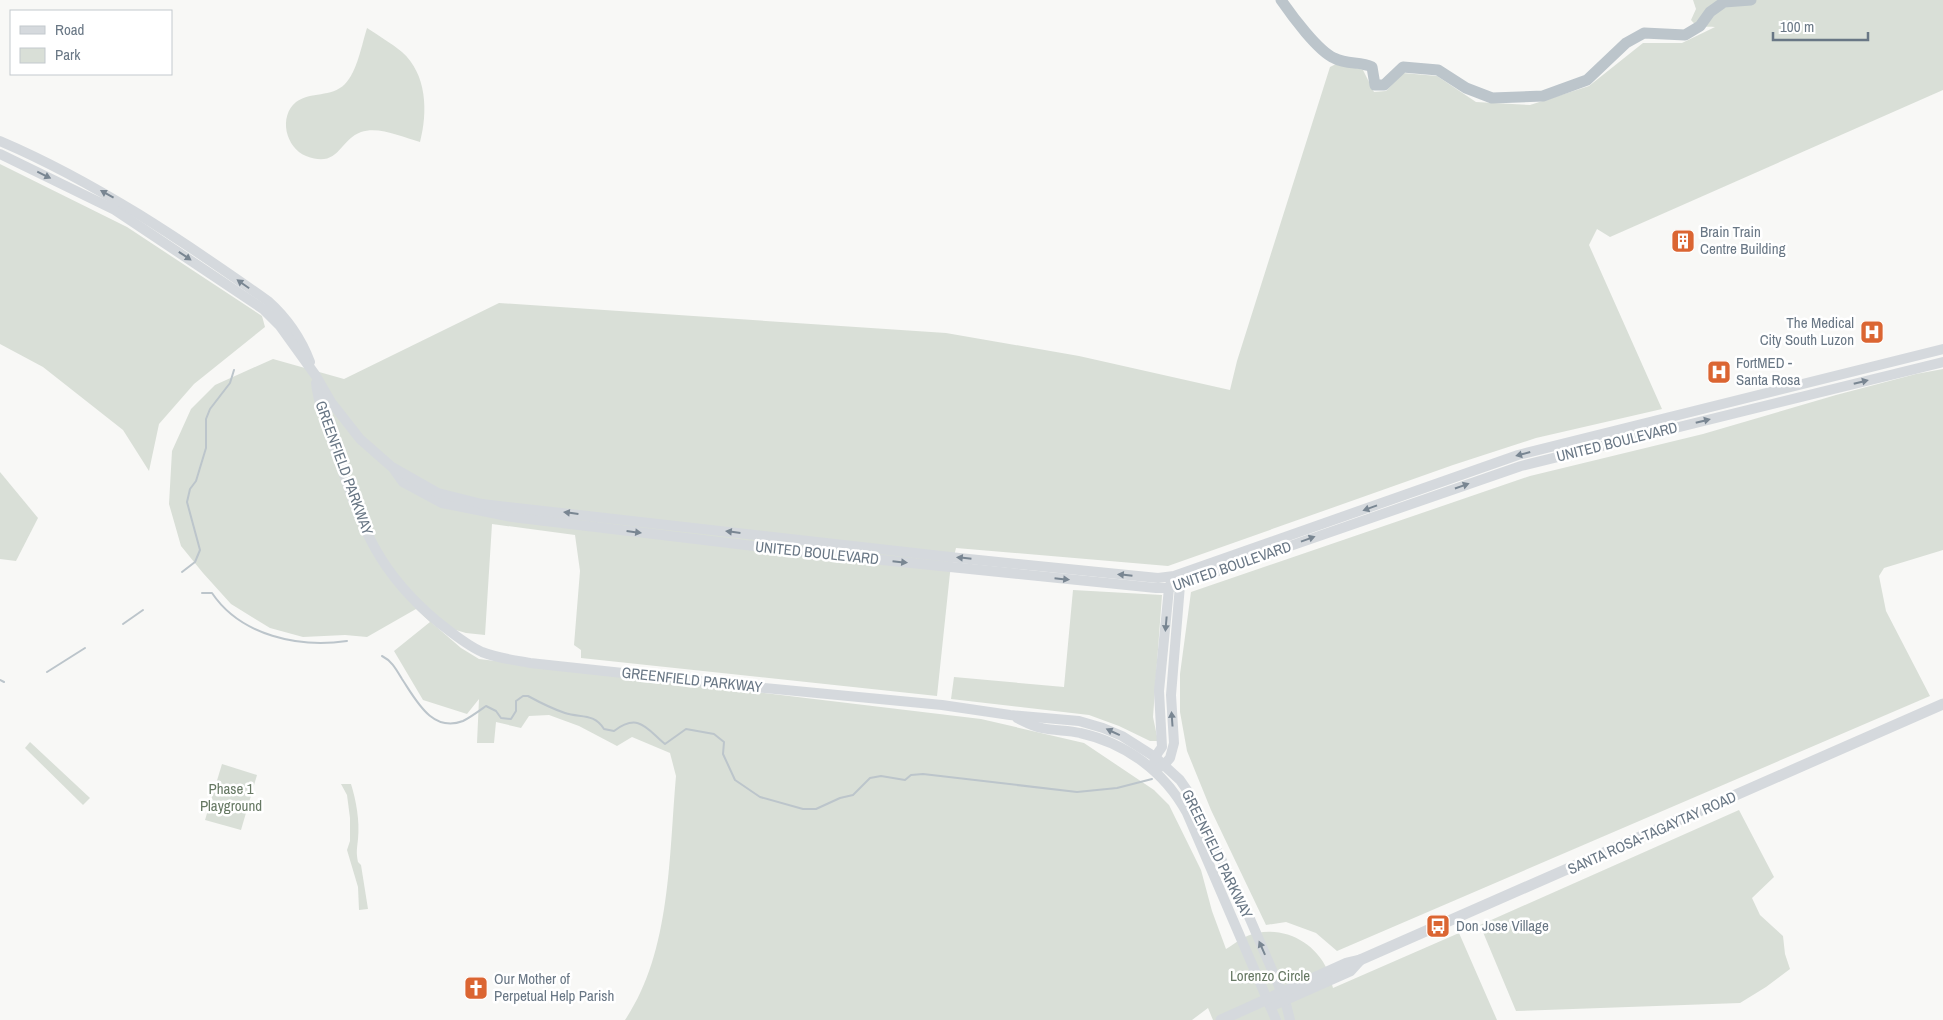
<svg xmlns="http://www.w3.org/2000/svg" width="1943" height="1020" font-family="'Archivo Narrow',sans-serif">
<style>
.green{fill:#d9dfd7}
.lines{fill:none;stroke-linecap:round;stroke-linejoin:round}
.stream{stroke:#bcc5cb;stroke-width:2}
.river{stroke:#bcc5cb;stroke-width:11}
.secondary{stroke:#d5d9dd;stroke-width:10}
.primary{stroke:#d5d9dd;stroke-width:11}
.oneway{fill:#798692}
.labels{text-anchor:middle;stroke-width:5;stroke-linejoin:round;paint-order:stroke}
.poi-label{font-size:15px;fill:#697785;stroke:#fff;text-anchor:start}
.street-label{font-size:15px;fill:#697785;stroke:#fff}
.park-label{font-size:15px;fill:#667863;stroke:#fff}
</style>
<rect width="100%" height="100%" fill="#f8f8f6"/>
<!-- green -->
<g class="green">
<path d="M1693 0H1943V90L1610 237 1597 229 1589 245 1662 409 1536 438 1453 465 1168 566 956 548 950 573 937 696 581 658V650L574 645 580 571 575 535 492 524 485 635 466 633 432 623 461 648 479 659 981 719 1084 743 1154 790 1169 805 1201 870 1212 911 1226 949C1236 943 1245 935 1257 933 1286 927 1315 943 1327 969 1330 975 1331 982 1333 988L1459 933 1497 1020H1213L1208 1008 1192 1020H625C671 953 669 855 676 776L670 753 632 737 617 746 579 726 549 715 529 716 521 728 496 722 494 743H477L479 699 467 714 423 700 394 651 430 622 416 609 367 637 345 635 303 637 270 628 231 604 203 573 181 546 169 504 172 451 191 409 215 385 273 359 344 379 499 303 946 333 1079 356 1230 390 1237 361 1330 67 1338 63 1363 70 1374 92 1386 91 1403 73 1437 76 1476 102 1530 105 1589 86 1643 43H1682L1715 27C1706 26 1698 29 1691 20L1696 9Z"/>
<path d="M367 28C379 36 391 43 402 52 427 74 428 112 420 142 402 137 379 126 361 132 339 140 339 169 306 156 286 148 278 117 296 102 311 91 331 98 345 84 357 72 362 44 367 28Z"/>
<path d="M0 164 127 227 262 316 265 327 194 384 159 424 149 471 123 430 43 367 0 344Z"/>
<path d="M1943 369V550L1884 568 1879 576 1886 611 1930 696 1337 951 1316 933 1286 922 1266 925 1211 810 1187 751 1180 712V674L1191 592 1530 476 1703 434 1836 395 1916 374Z"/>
<path d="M0 472 38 518 16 561 0 559Z"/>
<path d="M1073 590 1162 595 1153 717 1158 741H1150L1119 726 1089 715 951 699 954 677 1064 687Z"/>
<path d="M30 742 90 798 83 805 25 748Z"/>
<path d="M222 764 257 775 241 830 205 820Z"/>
<path d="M341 784H351C356 800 360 821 358 839 357 849 356 852 358 862L361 865 368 909 359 910 358 887 347 850 350 841V818L347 795Z"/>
<path d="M1739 810 1774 877 1752 898 1760 915 1783 936 1785 954 1790 969 1766 987 1740 1003 1516 1011 1480 925Z"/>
</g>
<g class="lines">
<!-- stream -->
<g class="stream">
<path d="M182 572 195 562 200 550 187 502 190 489 196 481 206 448V419L210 409 230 383 234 370"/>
<path d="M202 593H212C241 636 299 648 347 641"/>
<path d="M123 624 143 610"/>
<path d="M382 656C392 661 396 669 402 679 416 700 432 733 463 721 471 717 479 711 486 706L496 711 501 718 511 719 516 711V701L523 696H528C539 702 553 709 565 713 581 718 594 713 604 729L614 731C639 712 647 729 665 744L686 729 714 734 724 742 723 754 735 780 760 797 803 809H816L840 798 853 795 870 778 881 776 905 780 911 775 923 774 1077 792 1117 788 1152 779"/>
<path d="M47 672 85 648"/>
<path d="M0 680 4 682"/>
</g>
<!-- river -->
<path class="river" d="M1281 0C1292 16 1318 51 1334 58 1348 65 1360 61 1372 67L1375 85H1384L1403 67 1438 70 1466 88 1492 98 1543 96 1587 80 1626 43 1644 33 1685 35 1700 26 1710 12 1724 2 1751 0"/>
<!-- secondary -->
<g class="secondary">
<path d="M0 141C96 182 183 241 268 301 287 318 301 338 310 362"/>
<path d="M0 154 115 210 263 309 280 326 316 376 331 402 360 439 393 468 403 482 442 503 512 517 804 552 1156 588H1169L1521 466 1943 362"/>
<path d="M316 383C319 409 331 435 339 460 363 530 379 573 438 622 451 632 466 645 482 652 497 658 514 660 530 663L734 685 942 705 1010 715 1079 721 1103 728 1122 736 1155 757 1180 780 1189 793 1247 912 1285 1000 1290 1020"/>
<path d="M394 468 438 493 482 504 959 558 1158 578 1174 576 1518 455 1943 349"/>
<path d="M1017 718C1025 722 1034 727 1042 728 1055 731 1068 730 1080 733 1126 743 1165 772 1187 813L1276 1020"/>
<path d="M1154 764 1155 757 1162 747 1159 691 1169 588 1171 582"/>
<path d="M1160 767 1164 765 1170 758 1174 743 1171 695 1180 585 1177 581"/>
</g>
<!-- primary -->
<g class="primary">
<path d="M1271 1006 1350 971 1360 960"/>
<path d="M1221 1020 1347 963 1360 960 1943 704"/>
</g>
</g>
<!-- one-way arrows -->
<defs><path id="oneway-solid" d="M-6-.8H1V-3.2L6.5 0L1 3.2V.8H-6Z" transform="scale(1.25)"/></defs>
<g class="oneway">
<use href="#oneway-solid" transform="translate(44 175) rotate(26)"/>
<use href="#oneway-solid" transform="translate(107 194) rotate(-151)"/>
<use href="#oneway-solid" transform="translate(185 256) rotate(34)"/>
<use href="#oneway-solid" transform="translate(243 284) rotate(-145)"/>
<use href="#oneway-solid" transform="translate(1861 382) rotate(-14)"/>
<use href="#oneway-solid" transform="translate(1703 421) rotate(-14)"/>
<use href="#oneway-solid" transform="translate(1523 454) rotate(165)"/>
<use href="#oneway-solid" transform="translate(1462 486) rotate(-19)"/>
<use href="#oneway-solid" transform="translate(1370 508) rotate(160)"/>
<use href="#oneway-solid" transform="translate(571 513) rotate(-173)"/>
<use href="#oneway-solid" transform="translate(634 532) rotate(7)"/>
<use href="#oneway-solid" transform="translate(733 532) rotate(-173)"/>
<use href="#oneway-solid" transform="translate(1308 539) rotate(-20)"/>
<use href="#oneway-solid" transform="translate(964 558) rotate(-174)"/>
<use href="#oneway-solid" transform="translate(900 562) rotate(6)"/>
<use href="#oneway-solid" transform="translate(1125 575) rotate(-174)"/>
<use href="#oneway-solid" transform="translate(1062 579) rotate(6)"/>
<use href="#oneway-solid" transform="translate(1166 624) rotate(95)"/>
<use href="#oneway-solid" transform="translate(1172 719) rotate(-94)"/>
<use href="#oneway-solid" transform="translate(1113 732) rotate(-155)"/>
<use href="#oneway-solid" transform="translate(1262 948) rotate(-114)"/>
</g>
<!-- icons -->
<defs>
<g id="building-square" transform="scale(1.25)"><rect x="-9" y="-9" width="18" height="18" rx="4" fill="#db6532" stroke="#fff"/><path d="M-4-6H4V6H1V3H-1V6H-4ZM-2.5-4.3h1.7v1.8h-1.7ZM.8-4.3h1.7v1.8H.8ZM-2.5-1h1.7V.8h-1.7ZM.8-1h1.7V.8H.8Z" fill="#fff"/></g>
<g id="hospital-square" transform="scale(1.25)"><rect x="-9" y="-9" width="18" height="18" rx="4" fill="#db6532" stroke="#fff"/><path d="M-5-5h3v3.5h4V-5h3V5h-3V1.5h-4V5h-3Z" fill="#fff"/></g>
<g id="bus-square" transform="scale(1.25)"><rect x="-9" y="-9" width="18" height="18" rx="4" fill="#db6532" stroke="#fff"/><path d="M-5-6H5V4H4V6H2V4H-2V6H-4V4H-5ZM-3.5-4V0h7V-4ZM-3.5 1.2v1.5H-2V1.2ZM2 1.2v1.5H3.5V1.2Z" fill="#fff"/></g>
<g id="church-square" transform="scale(1.25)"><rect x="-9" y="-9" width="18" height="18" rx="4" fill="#db6532" stroke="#fff"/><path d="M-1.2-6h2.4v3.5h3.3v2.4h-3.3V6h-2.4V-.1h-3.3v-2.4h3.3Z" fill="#fff"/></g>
</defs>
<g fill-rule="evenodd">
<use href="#building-square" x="1683" y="241"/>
<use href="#hospital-square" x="1872" y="332"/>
<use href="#hospital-square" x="1719" y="372"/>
<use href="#bus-square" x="1438" y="926"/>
<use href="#church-square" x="476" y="988"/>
</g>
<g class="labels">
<!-- poi labels -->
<g class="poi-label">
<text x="1700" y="237">Brain Train<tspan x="1700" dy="17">Centre Building</tspan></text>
<text x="1854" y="328" text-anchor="end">The Medical<tspan x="1854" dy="17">City South Luzon</tspan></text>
<text x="1736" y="368">FortMED -<tspan x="1736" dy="17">Santa Rosa</tspan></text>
<text x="1456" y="931">Don Jose Village</text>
<text x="494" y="984">Our Mother of<tspan x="494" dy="17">Perpetual Help Parish</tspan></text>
</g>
<!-- street labels -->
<g class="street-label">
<text transform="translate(1617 442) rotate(-14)" y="5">UNITED BOULEVARD</text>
<text transform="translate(344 468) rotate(70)" y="5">GREENFIELD PARKWAY</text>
<text transform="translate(817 553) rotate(6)" y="5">UNITED BOULEVARD</text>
<text transform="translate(1232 566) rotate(-19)" y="5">UNITED BOULEVARD</text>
<text transform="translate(692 680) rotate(6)" y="5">GREENFIELD PARKWAY</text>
<text transform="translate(1652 833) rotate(-24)" y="5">SANTA ROSA-TAGAYTAY ROAD</text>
<text transform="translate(1217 854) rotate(64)" y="5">GREENFIELD PARKWAY</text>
</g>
<!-- park labels -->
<g class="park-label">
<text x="231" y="794">Phase 1<tspan x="231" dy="17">Playground</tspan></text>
<text x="1270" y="981">Lorenzo Circle</text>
</g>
</g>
<!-- legend -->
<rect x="10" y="10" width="162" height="65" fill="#ffffff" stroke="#c3c9ce"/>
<rect x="20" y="26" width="25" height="8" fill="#d5d9dd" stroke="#c3c9ce"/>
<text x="55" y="35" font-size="15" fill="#697785">Road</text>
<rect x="20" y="48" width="25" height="15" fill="#d9dfd7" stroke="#c3c9ce"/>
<text x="55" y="60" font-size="15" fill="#697785">Park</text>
<!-- scale -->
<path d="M1773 32v8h95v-8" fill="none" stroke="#697785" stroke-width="2.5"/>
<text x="1780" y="32" font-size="15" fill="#697785" stroke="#ffffff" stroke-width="4" paint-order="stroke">100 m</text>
</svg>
